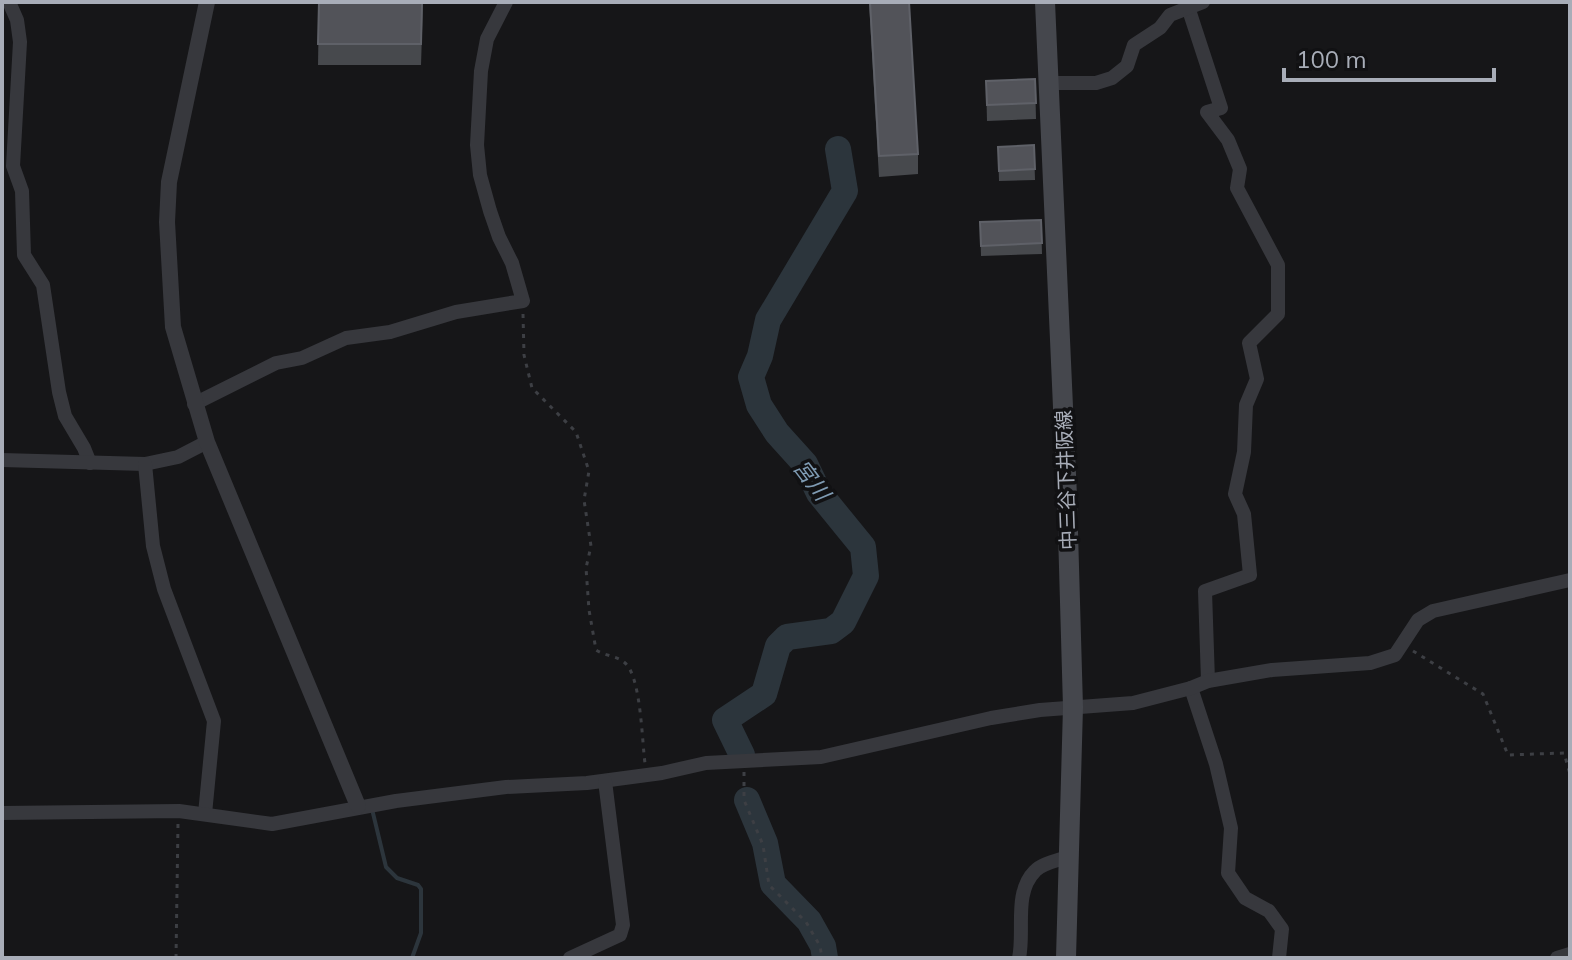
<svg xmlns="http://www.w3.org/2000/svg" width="1572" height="960" font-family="Mulish,'Noto Sans JP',sans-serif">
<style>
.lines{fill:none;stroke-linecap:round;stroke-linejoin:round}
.stream{stroke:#2c353c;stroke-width:4}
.river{stroke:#2c353c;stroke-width:26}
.path{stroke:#3d3f44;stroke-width:3;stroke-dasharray:4 6;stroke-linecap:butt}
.minor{stroke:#37383d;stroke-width:14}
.tertiary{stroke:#37383d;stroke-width:16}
.secondary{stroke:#45474d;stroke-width:20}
.wall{fill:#47494d}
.building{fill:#525359;stroke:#5f6168;stroke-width:2}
.labels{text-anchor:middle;stroke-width:7;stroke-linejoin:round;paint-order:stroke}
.street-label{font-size:20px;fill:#a8adb8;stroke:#111113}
.water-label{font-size:22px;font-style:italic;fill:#7f9bb3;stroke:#111113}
</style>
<rect width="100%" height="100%" fill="#161618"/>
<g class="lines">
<!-- stream -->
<path class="stream" d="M372 809 386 867 397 878 418 885 421 889V933L412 958"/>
<!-- river -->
<g class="river">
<path d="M742 755 725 720 764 694 778 646 787 637 831 631 843 622 866 576 863 547 819 493 805 464 777 433 759 405 751 377 760 356 768 320 845 191 838 149"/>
<path d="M747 800 765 843 773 884 809 921 823 946 825 958"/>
</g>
<!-- path -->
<g class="path">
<path d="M523 314 524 355 532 388 576 432 589 471 584 500 591 546 586 568 589 610 596 650C605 656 618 656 625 663 641 676 642 742 645 763"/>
<path d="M1413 651 1483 694 1508 755 1564 753 1570 774"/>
<path d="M744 772V800L763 845 769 885 806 922 820 946 822 958"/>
<path d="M176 958 178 823"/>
</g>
<!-- minor -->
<g class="minor">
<path d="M9 2 17 20 20 42 13 166 22 191 24 255 43 285 59 392 65 416 84 448 90 463"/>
<path d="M1188 7 1221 108 1207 112 1228 140 1240 169 1237 188 1278 265V314L1249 343 1257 379 1246 405 1244 452 1235 494 1244 514 1250 575 1205 591 1208 681"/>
<path d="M1048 83H1096L1112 78 1127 66 1134 45 1160 28 1170 15 1203 2"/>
<path d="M194 404 276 363 302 358 346 338 390 332 456 312 523 301 512 263 499 237 490 211 480 175 477 145 481 71 487 39 506 2"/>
<path d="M2 460 145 464 178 457 207 442"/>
<path d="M145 464 153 546 164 589 214 721 205 814"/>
<path d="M1191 688 1216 764 1231 828 1228 873 1245 898 1269 911 1282 929 1279 958"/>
<path d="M2 813 179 811 272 824 396 801 506 787 587 783 662 773 706 763 821 757 991 718 1040 710 1133 703 1191 688 1208 681 1272 670 1370 663 1395 655 1418 620 1433 611 1570 580"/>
<path d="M570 958 620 935 623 925 605 781"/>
<path d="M1019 958C1025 931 1013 893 1035 871 1042 863 1060 860 1070 856"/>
<path d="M1557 958 1570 954"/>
</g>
<!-- tertiary -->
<path class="tertiary" d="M207 2 169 182 167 222 173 327 207 442 358 806"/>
<!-- secondary -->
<path class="secondary" d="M1045 2 1067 497 1073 707 1066 958"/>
</g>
<!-- wall -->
<g class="wall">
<path d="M319 2H423L421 65H318Z"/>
<path d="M869 2H909L918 154V174L879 177Z"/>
<path d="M1035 79 1036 119 987 121 986 81Z"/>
<path d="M1034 145 1035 180 999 181 998 147Z"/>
<path d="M1041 220 1042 254 981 256 980 222Z"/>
</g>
<!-- building -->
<g class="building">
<path d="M319 2H422L421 44H318Z"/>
<path d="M870 2H909L918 154 879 156Z"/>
<path d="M1035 79 1036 103 987 105 986 81Z"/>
<path d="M1034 145 1035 169 999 171 998 147Z"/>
<path d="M1041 220 1042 243 981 246 980 222Z"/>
</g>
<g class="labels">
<!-- street labels -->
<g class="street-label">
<text transform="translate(1066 480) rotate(-92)" y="7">中三谷下井阪線</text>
</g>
<!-- water labels -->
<g class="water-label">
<text transform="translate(812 480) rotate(53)" y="8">宮川</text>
</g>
</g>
<!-- border -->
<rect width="1572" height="960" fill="none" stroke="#a8adb8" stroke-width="8"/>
<!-- scale -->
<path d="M1284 68v12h210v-12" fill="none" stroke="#a8adb8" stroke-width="4"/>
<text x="1296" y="68" font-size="24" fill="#a8adb8" stroke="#111113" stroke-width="6" paint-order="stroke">100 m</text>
</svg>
